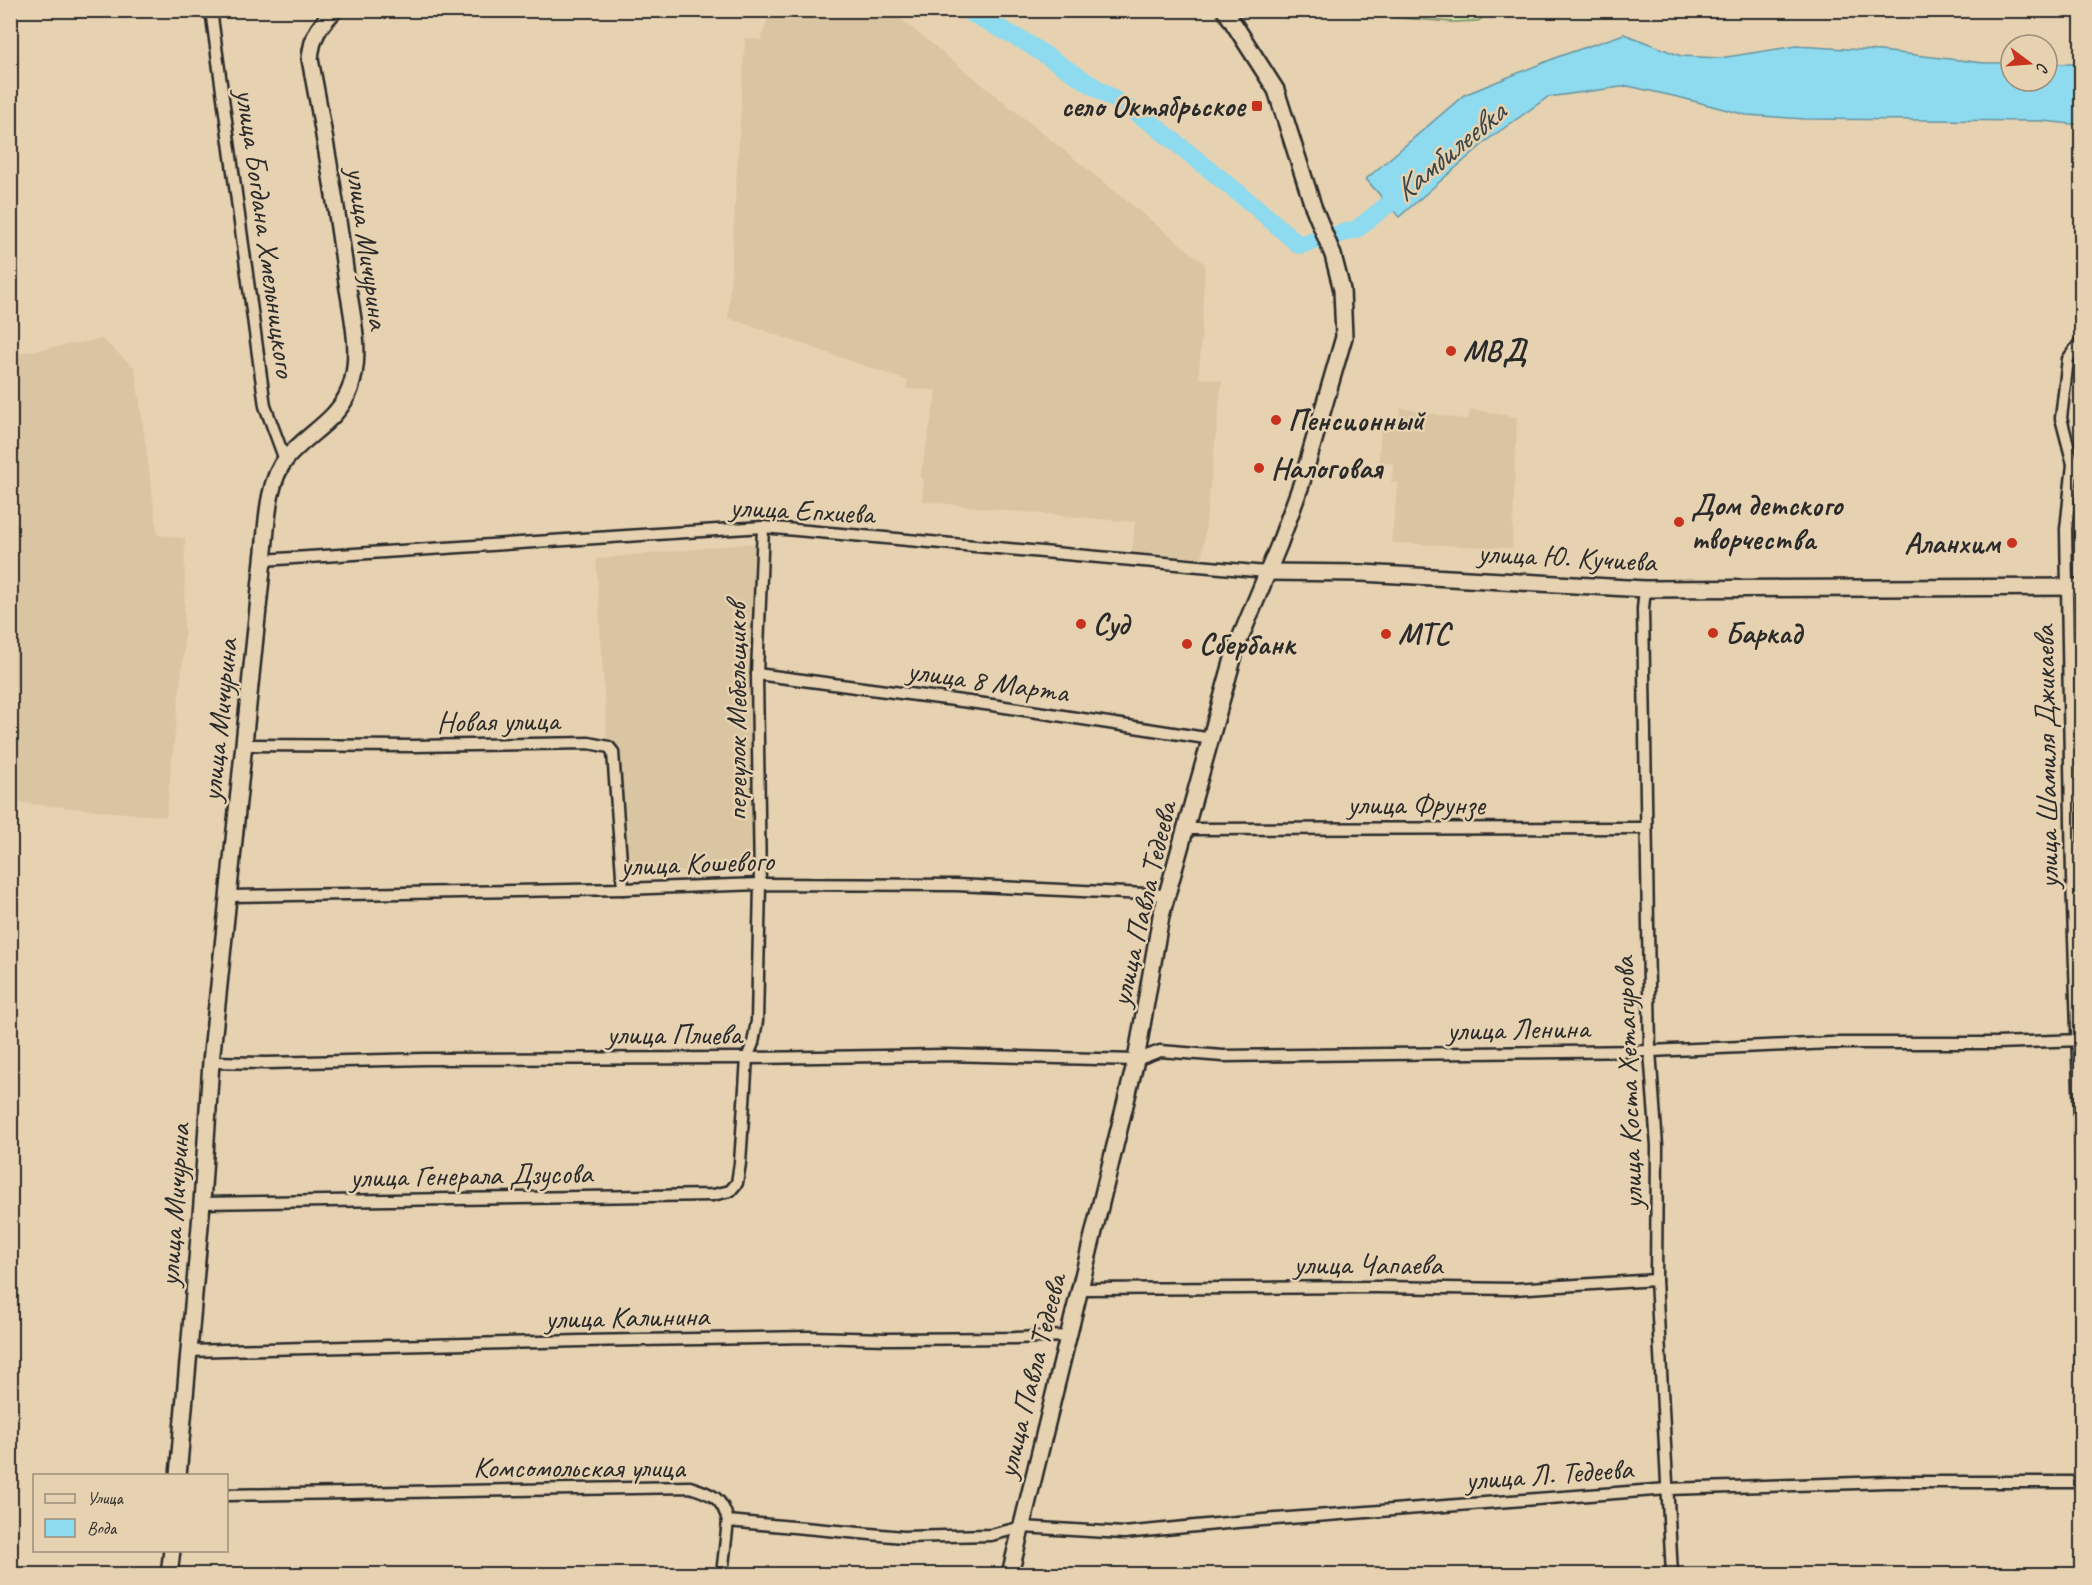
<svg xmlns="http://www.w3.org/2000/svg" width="2092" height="1585" font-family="Caveat,sans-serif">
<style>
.built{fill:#d9c5a1}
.green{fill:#c9e9a2;stroke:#7a8a66;stroke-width:1.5}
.water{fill:#8edaee;stroke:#6694a0;stroke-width:1.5}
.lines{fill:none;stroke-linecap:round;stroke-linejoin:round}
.river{stroke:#8edaee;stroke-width:18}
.street-casing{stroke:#2b2b2b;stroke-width:15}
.secondary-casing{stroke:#2b2b2b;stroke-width:20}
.street{stroke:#e6d2b1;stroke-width:10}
.secondary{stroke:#e6d2b1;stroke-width:15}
.poi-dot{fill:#c8321e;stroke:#e6d2b1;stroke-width:2}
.labels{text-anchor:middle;stroke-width:5;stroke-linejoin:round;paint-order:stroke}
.poi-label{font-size:30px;font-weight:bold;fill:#2b2b2b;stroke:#e6d2b1;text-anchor:start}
.street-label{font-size:30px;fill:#2b2b2b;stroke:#e6d2b1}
.water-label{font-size:32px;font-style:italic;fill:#3a4548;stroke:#e6d2b1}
</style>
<rect width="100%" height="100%" fill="#e6d2b1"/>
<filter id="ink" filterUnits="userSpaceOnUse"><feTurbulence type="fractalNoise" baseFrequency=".0167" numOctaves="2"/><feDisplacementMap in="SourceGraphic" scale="12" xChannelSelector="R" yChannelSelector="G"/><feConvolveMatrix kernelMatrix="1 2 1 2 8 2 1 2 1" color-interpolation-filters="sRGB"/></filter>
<g filter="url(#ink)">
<!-- built -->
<g class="built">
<path d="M770 11H891L1205 264 1199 378 1222 380 1202 558 1132 552 1135 522 1011 511 922 501 924 480 920 478 937 390 906 389 908 381 728 318 745 38 761 40Z"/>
<path d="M102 339 135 368 158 535 185 538 184 648 166 817 11 802V352L14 354Z"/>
<path d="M1401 408 1468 420 1470 409 1517 417 1512 548 1391 543 1398 483 1391 482 1394 464 1379 461 1381 427 1384 426 1386 417 1399 419Z"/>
<path d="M764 542 751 871H615L596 559Z"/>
</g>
<!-- green -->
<path class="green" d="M1309 11H1494L1478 21 1453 22Z"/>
<!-- water -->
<path class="water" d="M1624 34 1681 56 1720 58 1796 46 1881 51 1984 63H2011V81H2047V64H2081V125L2043 121 1805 119 1746 115 1682 98 1628 86 1548 97 1490 138 1399 217 1366 179 1464 95 1560 56Z"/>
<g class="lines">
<!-- river -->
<path class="river" d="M966 10 1025 42 1154 125 1257 208 1299 245 1357 229 1407 189"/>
<!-- street casing -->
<g class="street-casing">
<g id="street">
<path d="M211 10 265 406 285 460"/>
<path d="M2082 340 2068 359 2061 418 2073 464 2066 529 2072 877 2082 1180"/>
<path d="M263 560 763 527 1266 572"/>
<path d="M1645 589 1643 609 1650 1051 1657 1146 1656 1280 1672 1574"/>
<path d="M757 674 992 705 1212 739"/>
<path d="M244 745 414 746 589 743 609 747 613 752 623 889"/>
<path d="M1187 829 1645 828"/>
<path d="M229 896 623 889 760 884 956 885 1167 895"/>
<path d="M211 1062 267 1063 425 1059 747 1058 945 1055 1136 1060 1160 1051 1223 1056 1650 1051 1831 1043H1996L2082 1040"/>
<path d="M202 1203 713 1195 730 1191 737 1183 740 1163 747 1058 753 1043 757 1021 760 884 757 674 763 527"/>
<path d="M1081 1289 1376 1287 1514 1289 1656 1280"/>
<path d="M189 1351 581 1341 809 1337 887 1339 1015 1338 1067 1336"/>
<path d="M226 1495 690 1487C712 1494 722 1497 728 1521L903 1537 991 1535 1022 1527 1124 1533 1237 1522 1668 1489 1888 1482H2082"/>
<path d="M722 1574 728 1521"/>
</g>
</g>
<!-- secondary casing -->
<g class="secondary-casing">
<g id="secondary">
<path d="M1266 572 1362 573 1645 589 2082 587"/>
<path d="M178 1476 202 1203 211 1062 263 560C267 530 266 483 286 459 306 434 338 421 350 389 363 353 351 312 346 276 336 203 324 131 310 59 312 36 319 26 335 10"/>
<path d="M169 1574 172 1550"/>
<path d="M1010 1574 1136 1060 1161 916 1236 648 1279 545 1301 485 1344 337 1342 290 1333 255 1313 206 1276 90 1225 10"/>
</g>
</g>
<!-- street -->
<use href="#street" class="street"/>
<!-- secondary -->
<use href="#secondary" class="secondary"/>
</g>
</g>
<!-- markers -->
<g class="poi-dot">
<rect x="1251" y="100" width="12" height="12" rx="3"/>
<circle cx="1451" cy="351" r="6"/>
<circle cx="1276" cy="420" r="6"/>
<circle cx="1259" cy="468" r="6"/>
<circle cx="1679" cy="522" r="6"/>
<circle cx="2012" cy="543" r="6"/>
<circle cx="1081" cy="624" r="6"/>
<circle cx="1713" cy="633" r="6"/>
<circle cx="1386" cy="634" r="6"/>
<circle cx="1187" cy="644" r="6"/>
</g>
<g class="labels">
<!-- poi labels -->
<g class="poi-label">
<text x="1245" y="116" text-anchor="end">село Октябрьское</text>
<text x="1463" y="361">МВД</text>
<text x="1288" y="430">Пенсионный</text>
<text x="1271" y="478">Налоговая</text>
<text x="1691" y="515">Дом детского<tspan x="1691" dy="34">творчества</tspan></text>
<text x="2000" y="553" text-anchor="end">Аланхим</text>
<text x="1093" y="634">Суд</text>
<text x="1725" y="643">Баркад</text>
<text x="1398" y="644">МТС</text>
<text x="1199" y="654">Сбербанк</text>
</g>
<!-- street labels -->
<g class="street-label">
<text transform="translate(266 233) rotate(82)" y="10">улица Богдана Хмельницкого</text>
<text transform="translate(368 248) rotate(82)" y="10">улица Мичурина</text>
<text transform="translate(802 510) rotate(3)" y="10">улица Епхиева</text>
<text transform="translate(1567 557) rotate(3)" y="10">улица Ю. Кучиева</text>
<text transform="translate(988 681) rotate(8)" y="10">улица 8 Марта</text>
<text transform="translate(736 712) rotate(-90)" y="10">переулок Мебельщиков</text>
<text transform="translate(219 720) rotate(-84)" y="10">улица Мичурина</text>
<text transform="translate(498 721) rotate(-1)" y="10">Новая улица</text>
<text transform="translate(2046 757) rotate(-91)" y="10">улица Шамиля Джикаева</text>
<text x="1416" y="814">улица Фрунзе</text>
<text transform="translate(697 863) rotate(-2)" y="10">улица Кошевого</text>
<text transform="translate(1143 904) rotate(-77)" y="10">улица Павла Тедеева</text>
<text transform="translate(1518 1029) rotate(-1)" y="10">улица Ленина</text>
<text x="674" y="1044">улица Плиева</text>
<text transform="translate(1628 1083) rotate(-92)" y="10">улица Коста Хетагурова</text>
<text transform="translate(471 1175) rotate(-1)" y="10">улица Генерала Дзусова</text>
<text transform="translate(174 1205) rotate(-86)" y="10">улица Мичурина</text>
<text x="1368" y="1274">улица Чапаева</text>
<text transform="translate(627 1317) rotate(-1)" y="10">улица Калинина</text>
<text transform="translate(1031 1376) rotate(-76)" y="10">улица Павла Тедеева</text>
<text x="579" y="1477">Комсомольская улица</text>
<text transform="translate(1549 1474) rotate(-4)" y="10">улица Л. Тедеева</text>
</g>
<!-- water labels -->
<g class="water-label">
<text transform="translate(1449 151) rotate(-40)" y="11">Камбилеевка</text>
</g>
</g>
<!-- margin -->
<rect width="2092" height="1585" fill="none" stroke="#e6d2b1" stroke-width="36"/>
<rect x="18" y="18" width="2056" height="1549" fill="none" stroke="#2b2b2b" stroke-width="2" filter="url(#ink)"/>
<!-- legend -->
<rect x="33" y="1474" width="195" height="78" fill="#e6d2b1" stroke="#9b8f7b" stroke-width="1.5"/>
<rect x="45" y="1494" width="30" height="9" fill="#e6d2b1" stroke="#9b8f7b" stroke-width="1.5"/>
<text x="87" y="1504" font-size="18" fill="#2b2b2b">Улица</text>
<rect x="45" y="1519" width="30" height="18" fill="#8edaee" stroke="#9b8f7b" stroke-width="1.5"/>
<text x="87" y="1534" font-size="18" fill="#2b2b2b">Вода</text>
<!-- north arrow -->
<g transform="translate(2029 63) rotate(106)"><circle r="28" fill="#e6d2b1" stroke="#9b8f7b" stroke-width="1.5"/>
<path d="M0-4.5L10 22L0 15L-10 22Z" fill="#c8321e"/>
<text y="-9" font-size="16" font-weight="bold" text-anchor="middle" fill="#2b2b2b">С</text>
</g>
</svg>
